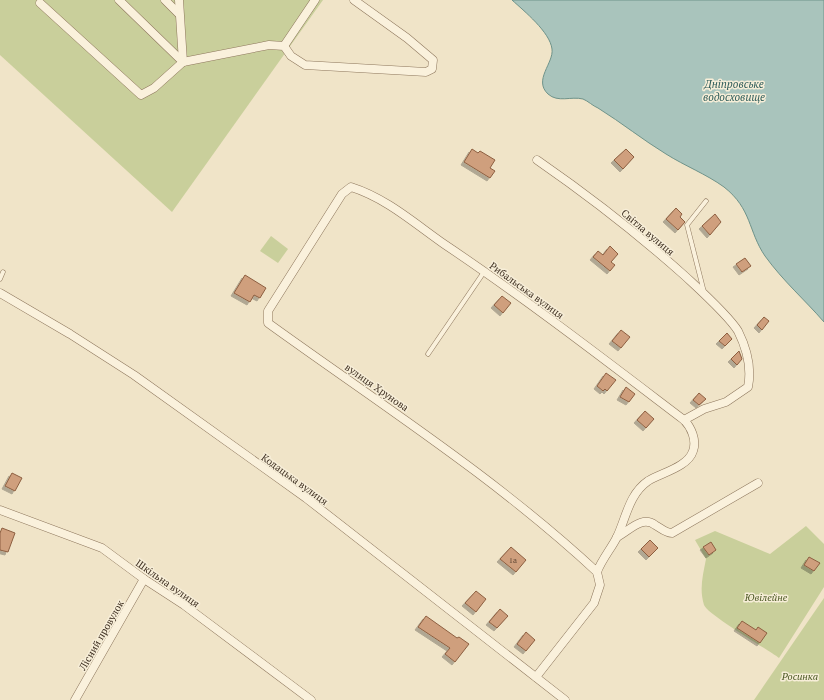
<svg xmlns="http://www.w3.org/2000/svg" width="824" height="700" font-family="'PT Serif',serif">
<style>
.green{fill:#c9cf9b}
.water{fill:#a9c4bc;stroke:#6f938a}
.building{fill:#cf9f7d;stroke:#8d5f41;filter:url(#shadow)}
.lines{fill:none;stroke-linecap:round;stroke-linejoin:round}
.service-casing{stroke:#8d765c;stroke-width:5}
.minor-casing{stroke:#8d765c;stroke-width:9}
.service{stroke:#faf1dc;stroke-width:4}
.minor{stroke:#faf1dc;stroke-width:8}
.labels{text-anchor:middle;stroke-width:3;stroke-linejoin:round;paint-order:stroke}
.number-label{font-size:8px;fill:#624a37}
.street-label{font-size:10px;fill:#3d2e20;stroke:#f7eed8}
.park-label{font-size:10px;font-style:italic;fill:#4d5a26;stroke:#f7eed8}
.water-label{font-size:11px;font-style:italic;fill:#2f5d5a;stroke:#f7eed8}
</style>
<defs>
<filter id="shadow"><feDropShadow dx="-3" dy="3" stdDeviation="0" flood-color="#0004"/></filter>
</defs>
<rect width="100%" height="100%" fill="#f0e4c8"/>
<!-- green -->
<g class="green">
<path d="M0 0H323L172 212 0 55Z"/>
<path d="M271 236 288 249 278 263 260 251Z"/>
<path d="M806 526 824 544V587L779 658C767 649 708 615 704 605 699 589 703 575 706 559L695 540 715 531 770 554Z"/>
<path d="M824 598V700H754Z"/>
</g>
<!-- water -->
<path class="water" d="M512 0H824V322C805 300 783 281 765 256 748 231 752 209 724 187 706 174 685 166 666 154 643 140 622 123 598 108 593 106 588 101 583 99 571 96 558 103 548 94 533 80 554 63 552 49 550 32 524 11 512 0Z"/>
<!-- building -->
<g class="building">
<path d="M472 149 478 153 480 151 495 160 490 168 495 171 490 178 464 162Z"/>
<path d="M626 149 634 157 623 169 614 160Z"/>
<path d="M676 208 682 214 680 217 685 222 678 230 666 219Z"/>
<path d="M715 214 721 222 710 235 702 226Z"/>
<path d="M610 246 618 254 611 262 615 265 610 271 593 257 598 251 603 255Z"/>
<path d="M745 258 751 266 742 272 736 264Z"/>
<path d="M245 275 266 288 260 298 254 295 250 302 234 293Z"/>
<path d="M502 296 511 303 503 313 494 305Z"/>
<path d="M764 317 769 321 762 330 757 325Z"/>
<path d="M621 330 630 337 621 348 612 341Z"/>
<path d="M727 333 732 339 725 346 719 341Z"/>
<path d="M739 351 742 359 737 365 731 359Z"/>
<path d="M606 373 616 380 607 391 605 389 603 391 597 386Z"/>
<path d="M626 387 635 394 629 402 620 397Z"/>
<path d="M699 393 706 399 699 405 693 400Z"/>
<path d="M645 411 654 419 646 428 637 420Z"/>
<path d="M12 473 22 478 15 491 5 486Z"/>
<path d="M2 528 15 533 8 552 0 550V533Z"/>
<path d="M650 540 658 548 649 557 641 549Z"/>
<path d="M711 542 716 550 709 555 703 547Z"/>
<path d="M511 547 526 560 516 572 500 559Z"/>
<path d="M809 557 820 563 814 571 804 565Z"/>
<path d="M476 591 486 599 476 612 465 603Z"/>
<path d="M500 609 508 616 497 628 489 622Z"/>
<path d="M426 616 457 638 459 637 469 644 455 662 445 654 450 648 418 627Z"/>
<path d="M742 621 756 630 758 627 767 633 760 643 737 628Z"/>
<path d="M526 632 535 640 526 651 517 644Z"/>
</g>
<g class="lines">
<!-- service casing -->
<g class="service-casing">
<g id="service">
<path d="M0 279 3 272"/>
<path d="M704 292 687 225 706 201"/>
<path d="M428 354 484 272"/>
</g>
</g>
<!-- minor casing -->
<g class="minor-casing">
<g id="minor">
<path d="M119 0 183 62"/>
<path d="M165 0 179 14"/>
<path d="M179 0 183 62"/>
<path d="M40 3 141 95 154 88 183 62 269 45 284 46 291 56 305 65 426 72 432 69 433 60 407 38 354 0"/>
<path d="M284 46 315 0"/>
<path d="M537 160C589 196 638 234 685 276 700 290 728 315 738 331 747 349 752 367 748 387L726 402 704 409 684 420"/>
<path d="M351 187C386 198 414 223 444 244 526 299 605 360 684 420 691 427 697 440 693 451 688 467 661 473 648 481 629 494 626 518 617 537 611 549 602 559 597 572 496 478 380 404 268 323V311L342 194Z"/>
<path d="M0 293 70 334 134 375 306 498 565 700"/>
<path d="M0 510 102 548 144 579 184 605 311 700"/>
<path d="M617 537C629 531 642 515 655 525 661 528 665 533 672 533L758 483"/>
<path d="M536 677 594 603 600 585 597 572"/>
<path d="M75 700 144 579"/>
</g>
</g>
<!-- service -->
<use href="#service" class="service"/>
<!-- minor -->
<use href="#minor" class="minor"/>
</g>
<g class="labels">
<!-- number labels -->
<g class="number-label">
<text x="513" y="563">1а</text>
</g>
<!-- street labels -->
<g class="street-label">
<text transform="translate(648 232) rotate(40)" y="4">Світла вулиця</text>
<text transform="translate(527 290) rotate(36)" y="4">Рибальська вулиця</text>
<text transform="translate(377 387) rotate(35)" y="4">вулиця Хрунова</text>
<text transform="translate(295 479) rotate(36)" y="4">Кодацька вулиця</text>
<text transform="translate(168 583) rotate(35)" y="4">Шкільна вулиця</text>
<text transform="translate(101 635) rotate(-60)" y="4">Лісний провулок</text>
</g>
<!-- park labels -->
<g class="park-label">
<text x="766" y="601">Ювілейне</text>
<text x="800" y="680">Росинка</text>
</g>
<!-- water labels -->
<g class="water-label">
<text x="734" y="88">Дніпровське<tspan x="734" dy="13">водосховище</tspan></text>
</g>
</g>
</svg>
